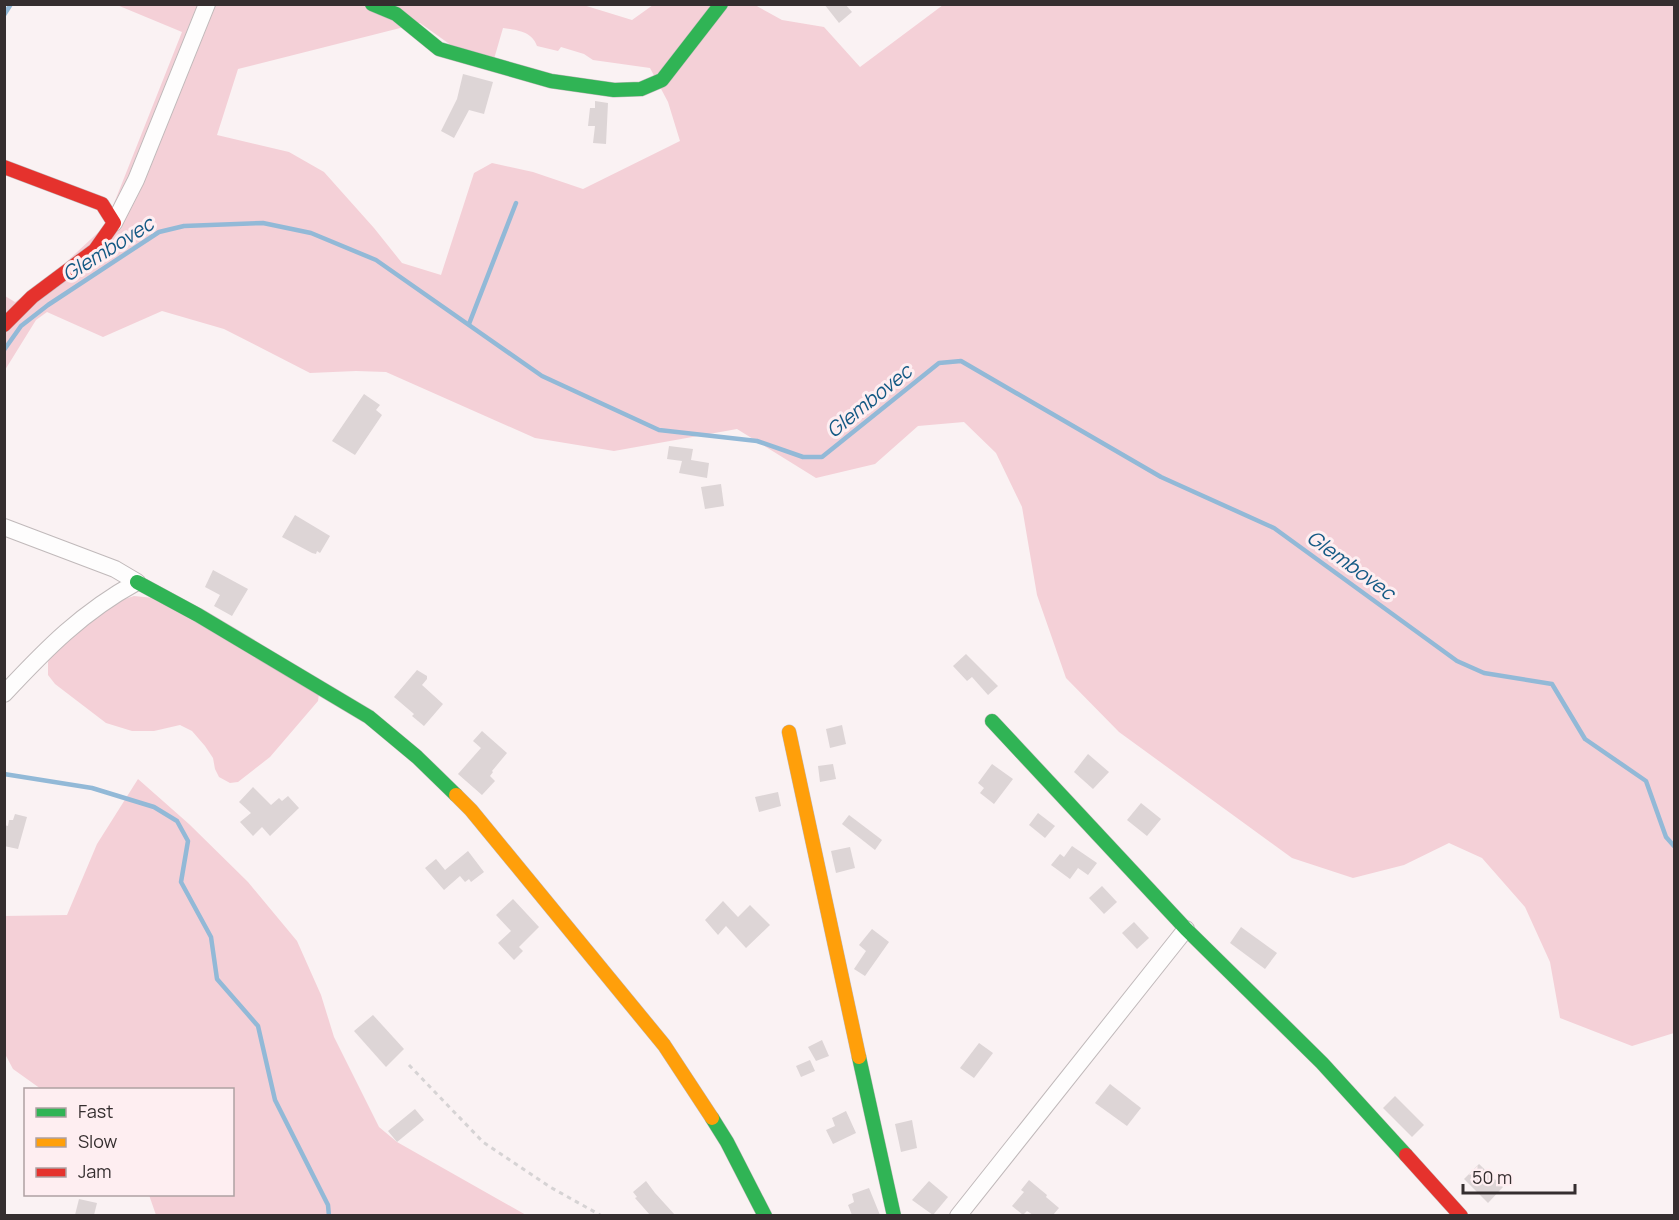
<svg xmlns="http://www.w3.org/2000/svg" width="1679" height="1220" font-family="Manrope,sans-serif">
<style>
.green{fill:#f4d0d7;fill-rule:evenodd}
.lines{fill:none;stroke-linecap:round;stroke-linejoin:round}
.stream{stroke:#92b9d7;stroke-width:4.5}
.building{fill:#ddd5d6}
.street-casing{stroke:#c0b9ba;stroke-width:18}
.fast-casing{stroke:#c0b9ba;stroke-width:15}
.slow-casing{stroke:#c0b9ba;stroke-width:15}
.jam-casing{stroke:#c0b9ba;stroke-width:15}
.path{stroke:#d6d3d4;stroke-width:3;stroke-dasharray:4.5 4.5;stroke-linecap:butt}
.street{stroke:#fefdfd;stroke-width:16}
.fast{stroke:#30b455;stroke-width:14}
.slow{stroke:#ff9f0a;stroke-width:14}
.jam{stroke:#e5322d;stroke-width:14}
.labels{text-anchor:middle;stroke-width:6;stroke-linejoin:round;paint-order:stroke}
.water-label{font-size:20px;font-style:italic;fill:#145984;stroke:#feeef1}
</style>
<rect width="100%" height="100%" fill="#faf2f3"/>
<!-- green -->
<g class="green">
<path d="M580 4 632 20 653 5H755L782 20 824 27 860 67 943 5H1674V1033L1632 1046 1560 1018 1550 962 1525 907 1482 858 1449 843 1404 865 1353 878 1292 858 1119 732 1066 678 1037 595 1022 507 996 453 964 422 918 426 875 464 816 478 737 429 614 451 535 438 386 372 356 371 310 373 224 329 162 311 103 337 47 312 36 320 5 370V296L15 302 47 280 105 226 182 32 117 5ZM420 23 455 48 494 59 503 28C516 30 532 31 537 46L558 51 561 47 584 54 593 60 650 68 668 102 680 141 583 189 533 172 492 163 474 173 441 275 402 263 374 228 324 172 289 152 217 135 238 69Z"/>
<path d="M134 596 154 598 319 694 318 701 270 757 238 782 230 783 219 777 215 769 213 758 205 746 192 731 180 725 154 731H132L106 723 55 684 48 675V662L56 648 119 601Z"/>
<path d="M138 779 189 824 248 882 297 941 321 995 334 1037 379 1127 397 1142 526 1215H156L149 1195 232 1194V1090L41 1089 13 1069 5 1054 4 916 67 915 97 844Z"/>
</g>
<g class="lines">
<!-- stream -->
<g class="stream">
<path d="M4 15 11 4"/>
<path d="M469 324 516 203"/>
<path d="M4 350 21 326 48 305 159 232 184 226 263 223 311 233 376 260 542 376 659 430 757 441 803 457H822L939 363 961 361 1161 477 1274 528 1457 661 1484 673 1552 684 1585 739 1646 781 1666 837 1674 846"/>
<path d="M4 774 92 788 154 807 177 821 188 841 181 882 211 937 217 979 258 1026 275 1100 328 1205 329 1216"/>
</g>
</g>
<!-- building -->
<g class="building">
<path d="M824 4H845L852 12 839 23Z"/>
<path d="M463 74 493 82 484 114 469 110 454 138 441 131 457 99Z"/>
<path d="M595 101 608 103 606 144 593 143 595 126H588L590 108H595Z"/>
<path d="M364 394 380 405 376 410 382 415 355 455 332 441Z"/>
<path d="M669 446 693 449 691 460 709 463 707 478 679 473 682 461 667 459Z"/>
<path d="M721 484 724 506 705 509 701 487Z"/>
<path d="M295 515 330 536 320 553 317 551 316 554 312 553 282 537Z"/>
<path d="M213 570 248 589 232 616 214 606 220 595 205 587Z"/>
<path d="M966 654 998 686 988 695 972 677 967 681 953 666Z"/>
<path d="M417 670 427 676V679L422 685 443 704 424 726 412 716 414 714 394 697Z"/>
<path d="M842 725 846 744 830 748 826 729Z"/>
<path d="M482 731 507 753 492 771 493 772 490 776 495 781 482 795 458 774 481 748 473 741Z"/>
<path d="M1088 754 1109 772 1093 789 1074 772Z"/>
<path d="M833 764 836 779 820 782 818 766Z"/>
<path d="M992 764 1013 779 994 804 980 793 984 788 978 783Z"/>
<path d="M253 787 271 805 279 798 282 801 288 796 299 808 270 836 262 827 253 836 240 822 251 813 239 802Z"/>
<path d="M778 792 781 806 759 812 755 797Z"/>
<path d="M1141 803 1161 819 1147 836 1127 820Z"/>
<path d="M1038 813 1055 826 1045 838 1029 825Z"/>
<path d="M15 814 27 817 18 849 4 846V825L8 826 9 820H13Z"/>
<path d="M849 815 882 840 875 850 842 824Z"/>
<path d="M1072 846 1097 863 1088 875 1078 868 1070 879 1051 865 1060 854 1064 857Z"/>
<path d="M850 847 855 868 836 873 831 851Z"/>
<path d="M468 851 484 872 471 882 469 879 465 882 460 876 444 890 425 868 436 859 445 870Z"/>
<path d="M1102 886 1117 902 1104 914 1089 898Z"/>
<path d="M513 899 539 927 519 947 523 951 514 960 498 943 511 931 496 915Z"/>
<path d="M723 901 738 917 750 905 770 925 746 948 726 926 718 935 705 920Z"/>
<path d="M1134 922 1149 938 1137 949 1122 933Z"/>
<path d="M1241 927 1277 953 1265 969 1230 943Z"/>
<path d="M872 929 889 942 865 976 854 969 866 951 859 945Z"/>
<path d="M373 1015 404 1049 386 1067 354 1031Z"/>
<path d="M822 1040 829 1056 816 1061 808 1047Z"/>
<path d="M979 1043 993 1053 974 1078 960 1068Z"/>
<path d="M810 1060 815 1071 801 1077 796 1066Z"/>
<path d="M1110 1084 1141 1108 1127 1126 1095 1103Z"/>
<path d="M1395 1096 1424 1125 1412 1137 1383 1108Z"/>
<path d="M415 1109 424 1120 397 1142 388 1131Z"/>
<path d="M846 1111 856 1133 833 1144 826 1130 835 1126 832 1118Z"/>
<path d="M912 1120 917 1148 901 1152 895 1124Z"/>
<path d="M1479 1164 1503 1187 1488 1203 1464 1179Z"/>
<path d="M1029 1180 1047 1195 1046 1197 1059 1208 1053 1215H1033L1027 1211 1023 1215 1012 1206 1024 1192 1021 1190Z"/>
<path d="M646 1181 655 1193 675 1215H650L635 1198 637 1197 633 1192Z"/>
<path d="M929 1181 948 1197 933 1215 912 1200Z"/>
<path d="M869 1188 880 1215H852L848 1205 854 1202 852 1194Z"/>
<path d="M79 1199 97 1203 94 1215H75Z"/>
</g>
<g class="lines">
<!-- street casing -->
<g class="street-casing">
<g id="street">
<path d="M114 223 136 180 207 4"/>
<path d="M4 527 115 569 137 582C82 612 46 649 4 694"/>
<path d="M958 1216 1186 929"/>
</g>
</g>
<!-- fast casing -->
<g class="fast-casing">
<g id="fast">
<path d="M372 4 396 14 439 49 551 81 614 90 641 89 662 80 721 4"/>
<path d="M137 582 198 615 369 717 417 757 456 795"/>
<path d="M992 721 1186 929 1322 1063 1406 1155"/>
<path d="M859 1057 894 1216"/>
<path d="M712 1118 727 1142 765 1216"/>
</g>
</g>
<!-- slow casing -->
<g class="slow-casing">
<g id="slow">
<path d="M789 732 859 1057"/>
<path d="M456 795 471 810 664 1045 712 1118"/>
</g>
</g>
<!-- jam casing -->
<g class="jam-casing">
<g id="jam">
<path d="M4 167 102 204 114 223 95 250 32 297 4 325"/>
<path d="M1406 1155 1461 1216"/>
</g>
</g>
<!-- path -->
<path class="path" d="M409 1065 483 1142 550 1187 602 1216"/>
<!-- street -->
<use href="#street" class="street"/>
<!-- fast -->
<use href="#fast" class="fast"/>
<!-- slow -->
<use href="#slow" class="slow"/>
<!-- jam -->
<use href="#jam" class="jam"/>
</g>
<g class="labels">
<!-- water labels -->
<g class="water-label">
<text transform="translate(108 249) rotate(-32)" y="7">Glembovec</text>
<text transform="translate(869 401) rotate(-39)" y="7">Glembovec</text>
<text transform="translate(1351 565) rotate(36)" y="7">Glembovec</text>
</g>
</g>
<!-- border -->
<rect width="1679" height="1220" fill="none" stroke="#352e2f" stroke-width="12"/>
<!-- legend -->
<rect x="24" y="1088" width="210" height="108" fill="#feeef1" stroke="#aea1a3" stroke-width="1.5"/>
<rect x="36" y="1108" width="30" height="9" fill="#30b455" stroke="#aea1a3" stroke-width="1.5"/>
<text x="78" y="1118" font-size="18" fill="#352e2f">Fast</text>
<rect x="36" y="1138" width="30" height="9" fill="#ff9f0a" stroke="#aea1a3" stroke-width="1.5"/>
<text x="78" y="1148" font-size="18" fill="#352e2f">Slow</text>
<rect x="36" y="1168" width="30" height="9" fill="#e5322d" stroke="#aea1a3" stroke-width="1.5"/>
<text x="78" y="1178" font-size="18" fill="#352e2f">Jam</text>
<!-- scale -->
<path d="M1463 1184v9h112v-9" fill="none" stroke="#352e2f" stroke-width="3"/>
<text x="1472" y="1184" font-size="18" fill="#352e2f" stroke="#feeef1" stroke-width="4.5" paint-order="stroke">50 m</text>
</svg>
